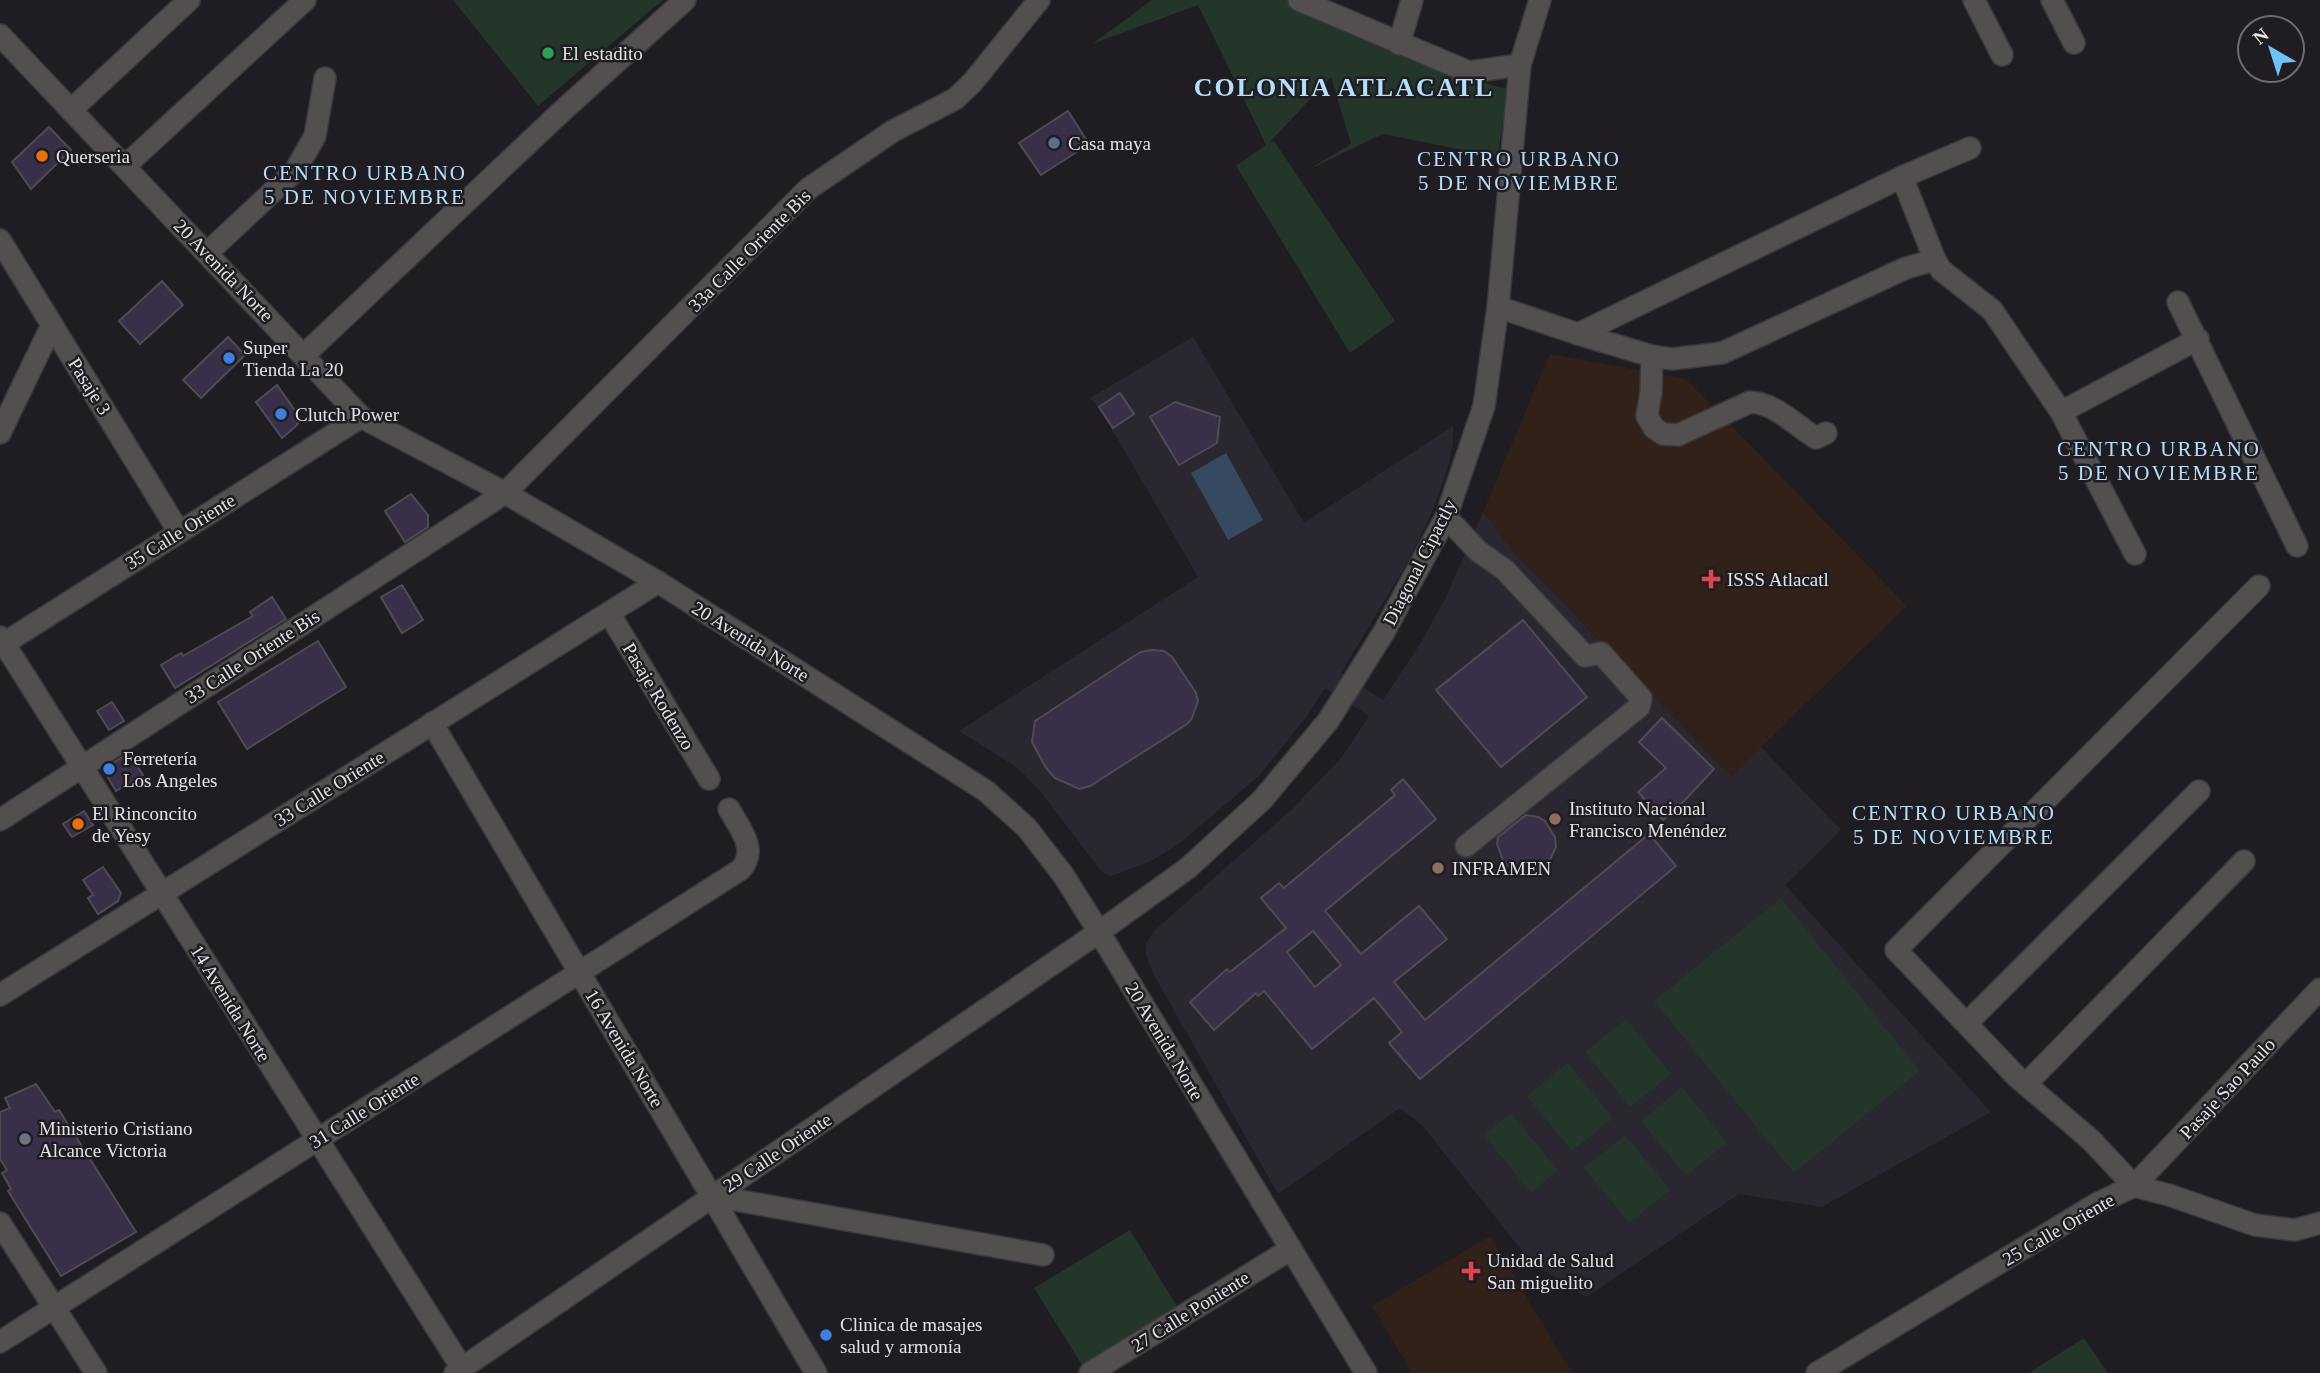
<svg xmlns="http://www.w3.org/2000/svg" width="2320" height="1373" font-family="Georgia,serif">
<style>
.built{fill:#2b2731}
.medical{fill:#312118}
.green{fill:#24352a}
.water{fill:#374960}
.building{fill:#392f48;stroke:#4e4c52;stroke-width:2;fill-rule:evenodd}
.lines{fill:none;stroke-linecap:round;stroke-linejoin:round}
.minor-casing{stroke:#3a393d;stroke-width:24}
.minor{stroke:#524f4e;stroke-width:21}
.leisure-dot{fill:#2e9e5b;stroke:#1f1d22;stroke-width:2.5}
.service-dot{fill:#5c6f8a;stroke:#1f1d22;stroke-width:2.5}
.food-dot{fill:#e8710a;stroke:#1f1d22;stroke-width:2.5}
.shop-dot{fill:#3f7fe0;stroke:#1f1d22;stroke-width:2.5}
.health-dot{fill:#e0444e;stroke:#1f1d22;stroke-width:2.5}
.education-dot{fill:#8d6e63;stroke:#1f1d22;stroke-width:2.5}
.worship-dot{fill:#6b7280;stroke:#1f1d22;stroke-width:2.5}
.labels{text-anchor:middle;stroke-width:5;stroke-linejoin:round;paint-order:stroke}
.poi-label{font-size:19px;fill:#e3e2e5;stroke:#1f1d22;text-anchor:start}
.street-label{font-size:19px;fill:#e3e2e5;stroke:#1f1d22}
.neighbourhood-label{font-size:21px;letter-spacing:2px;fill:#b4dffc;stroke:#1f1d22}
.district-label{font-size:26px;font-weight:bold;letter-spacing:2px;fill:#b4dffc;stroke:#1f1d22}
</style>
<rect width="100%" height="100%" fill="#1f1d22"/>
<!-- built -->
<path class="built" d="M1193 337 1304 523 1453 426V444L1447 470 1430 517 1404 568 1341 673 1383 700 1420 644 1446 597 1483 512 1514 552 1731 776 1761 747 1841 830 1785 885 1991 1112 1822 1207 1739 1194 1586 1297 1531 1262 1422 1125 1400 1108 1278 1194 1154 975 1146 955V944L1154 931 1292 809 1342 757 1369 716 1325 688 1306 717 1259 776 1176 846 1149 862 1111 876 1101 871 1041 792 1018 768 959 731 1198 577 1099 407 1090 398Z"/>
<!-- medical -->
<g class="medical">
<path d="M1550 354 1686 379 1907 606 1731 776 1514 552 1483 512Z"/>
<path d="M1490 1236 1572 1373H1412L1372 1306Z"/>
</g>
<!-- green -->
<g class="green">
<path d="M453 0H663L538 106Z"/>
<path d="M1152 0H1291L1366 40 1466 78 1507 89 1498 157 1383 134 1308 170 1351 144 1331 77 1270 142 1274 141 1395 321 1350 353 1236 166 1266 145 1198 5 1092 44Z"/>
<path d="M1781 898 1920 1071 1794 1173 1654 1001Z"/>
<path d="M1626 1019 1671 1074 1630 1107 1585 1052Z"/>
<path d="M1568 1063 1613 1118 1572 1151 1527 1096Z"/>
<path d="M1682 1087 1727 1143 1686 1176 1641 1121Z"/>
<path d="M1511 1113 1558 1170 1531 1193 1484 1135Z"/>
<path d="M1625 1135 1670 1190 1629 1223 1584 1168Z"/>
<path d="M1130 1230 1183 1316 1087 1373 1034 1288Z"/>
<path d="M2084 1338 2108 1373H2029Z"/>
</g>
<!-- water -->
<path class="water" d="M1226 453 1263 520 1228 540 1191 473Z"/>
<!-- building -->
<g class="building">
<path d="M1068 111 1089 144 1041 175 1019 143Z"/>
<path d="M49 127 71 150 31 189 12 162Z"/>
<path d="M162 281 183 305 140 344 119 321Z"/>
<path d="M228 337 245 355 201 398 183 380Z"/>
<path d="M277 385 301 419 296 426 282 438 256 402Z"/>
<path d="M1120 393 1134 414 1113 428 1099 407Z"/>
<path d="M1175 402 1220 417 1217 443 1179 465 1150 417Z"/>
<path d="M411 494 428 515V527L405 542 385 511Z"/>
<path d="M402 585 423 620 402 633 381 597Z"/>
<path d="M272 597 286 619 175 688 161 665 181 653 183 656 253 616 250 612Z"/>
<path d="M1523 620 1587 697 1501 767 1436 690Z"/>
<path d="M318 641 346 687 247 749 218 702Z"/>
<path d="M1152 650 1164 651 1172 657 1196 693 1198 701 1192 718 1187 724 1090 786 1079 789 1055 778 1046 768 1032 742 1035 721 1131 658 1141 652Z"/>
<path d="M112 702 124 721 109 730 97 711Z"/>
<path d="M1662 718 1714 769 1686 799 1663 820 1638 792 1666 768 1639 742Z"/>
<path d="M129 753 143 775 116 791 103 769Z"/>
<path d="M1403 779 1436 819 1325 911 1361 954 1419 906 1447 939 1394 982 1425 1020 1649 834 1676 866 1420 1079 1389 1043 1402 1032 1374 998 1312 1049 1264 991 1258 996 1256 993 1214 1030 1190 1002 1227 969 1230 972 1286 928 1261 898 1279 883 1284 888 1395 795 1391 790ZM1313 931 1341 965 1315 987 1287 952Z"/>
<path d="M84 811 93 825 72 837 63 824Z"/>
<path d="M1526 815 1538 817 1545 821 1555 837 1556 847 1548 864 1531 873H1521L1504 863 1497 844 1498 837Z"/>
<path d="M103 867 121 893 118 901 98 914 88 898 93 895 83 880Z"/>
<path d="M36 1084 55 1112 59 1110 136 1232 61 1276 8 1191 11 1189 2 1173 7 1170 0 1159V1112L10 1108 5 1098Z"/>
</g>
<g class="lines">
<!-- minor casing -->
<g class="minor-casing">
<g id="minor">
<path d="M1299 0 1469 72 1520 65"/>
<path d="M1974 0 2002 55"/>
<path d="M2052 0 2074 43"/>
<path d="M0 35 361 417 505 493 658 582 986 791 1027 828 1064 876 1099 932 1366 1373"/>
<path d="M1399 44 1412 0"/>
<path d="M71 110 189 0"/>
<path d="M125 166 305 0"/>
<path d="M1902 177 1935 260"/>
<path d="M0 240 179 532"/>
<path d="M207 253 295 171 315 136 325 78"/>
<path d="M2178 302 2297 546"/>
<path d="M1498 307 1578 334 1652 356 1672 359 1722 353 1906 268 1935 260 1941 270 1992 310 2061 412 2135 554"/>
<path d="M1578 334 1902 177 1970 148"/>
<path d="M304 355 560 113 685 0"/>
<path d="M1652 356 1651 392 1647 416 1654 428 1663 434 1678 435 1750 402C1775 403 1795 425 1816 438L1826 433"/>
<path d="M2061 412 2198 339"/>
<path d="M0 433 52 325"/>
<path d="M1446 517 1478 551 1505 570 1585 656 1601 653 1641 698 1639 707 1466 846"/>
<path d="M2259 586 1896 950 2016 1076 2091 1140 2134 1186 2320 989"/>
<path d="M609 613 709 779"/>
<path d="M0 637 462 1368"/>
<path d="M0 646 361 417"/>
<path d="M432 723 816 1373"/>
<path d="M0 820 505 493 808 189 893 131 955 99 972 83 1039 0"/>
<path d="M0 995 658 582"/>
<path d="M1967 1023 2199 791"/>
<path d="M2026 1084 2244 861"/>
<path d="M713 1196 1043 1255"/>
<path d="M0 1223 96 1373"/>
<path d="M0 1342 740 870C759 850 740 829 729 809"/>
<path d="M455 1373 1099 932 1188 868 1262 800 1328 721 1384 632 1446 517 1484 406 1498 307 1520 65 1540 0"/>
<path d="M1090 1373 1291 1249"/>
<path d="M1817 1373 2098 1203 2134 1186 2169 1195 2255 1225 2295 1230 2320 1223"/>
</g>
</g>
<!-- minor -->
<use href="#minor" class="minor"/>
</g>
<!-- markers -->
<circle class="leisure-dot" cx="548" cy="53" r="7"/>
<circle class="service-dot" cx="1054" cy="143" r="7"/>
<g class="food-dot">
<circle cx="42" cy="156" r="7"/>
<circle cx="78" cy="824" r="7"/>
</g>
<g class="shop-dot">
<circle cx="229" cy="358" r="7"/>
<circle cx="281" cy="414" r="7"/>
<circle cx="109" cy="769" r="7"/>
<circle cx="826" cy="1335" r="7"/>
</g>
<g class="health-dot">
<path d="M1707.5 568.5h7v7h7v7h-7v7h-7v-7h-7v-7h7z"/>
<path d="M1467.5 1260.5h7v7h7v7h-7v7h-7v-7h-7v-7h7z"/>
</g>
<g class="education-dot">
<circle cx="1555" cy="819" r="7"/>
<circle cx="1438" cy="868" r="7"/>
</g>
<circle class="worship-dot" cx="25" cy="1139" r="7"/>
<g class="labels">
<!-- poi labels -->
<g class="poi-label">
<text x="562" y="60">El estadito</text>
<text x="1068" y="150">Casa maya</text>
<text x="56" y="163">Querseria</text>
<text x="243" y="354">Super<tspan x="243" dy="22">Tienda La 20</tspan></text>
<text x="295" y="421">Clutch Power</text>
<text x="1727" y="586">ISSS Atlacatl</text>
<text x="123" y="765">Ferretería<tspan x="123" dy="22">Los Angeles</tspan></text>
<text x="1569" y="815">Instituto Nacional<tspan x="1569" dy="22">Francisco Menéndez</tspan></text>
<text x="92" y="820">El Rinconcito<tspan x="92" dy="22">de Yesy</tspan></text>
<text x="1452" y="875">INFRAMEN</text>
<text x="39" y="1135">Ministerio Cristiano<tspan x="39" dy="22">Alcance Victoria</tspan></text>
<text x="1487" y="1267">Unidad de Salud<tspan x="1487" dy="22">San miguelito</tspan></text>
<text x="840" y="1331">Clinica de masajes<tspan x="840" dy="22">salud y armonía</tspan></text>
</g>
<!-- street labels -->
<g class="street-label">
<text transform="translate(749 250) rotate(-45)" y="7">33a Calle Oriente Bis</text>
<text transform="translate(224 270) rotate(46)" y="7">20 Avenida Norte</text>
<text transform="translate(90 386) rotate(58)" y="7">Pasaje 3</text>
<text transform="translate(180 531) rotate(-32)" y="7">35 Calle Oriente</text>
<text transform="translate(1419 562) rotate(-63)" y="7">Diagonal Cipactly</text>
<text transform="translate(751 641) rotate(32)" y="7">20 Avenida Norte</text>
<text transform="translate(252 656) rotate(-33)" y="7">33 Calle Oriente Bis</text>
<text transform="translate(659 696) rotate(59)" y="7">Pasaje Rodenzo</text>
<text transform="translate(329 788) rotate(-32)" y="7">33 Calle Oriente</text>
<text transform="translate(231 1003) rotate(58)" y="7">14 Avenida Norte</text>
<text transform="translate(1165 1041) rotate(59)" y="7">20 Avenida Norte</text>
<text transform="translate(625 1048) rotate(59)" y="7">16 Avenida Norte</text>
<text transform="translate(2227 1088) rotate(-47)" y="7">Pasaje Sao Paulo</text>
<text transform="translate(364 1110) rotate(-32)" y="7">31 Calle Oriente</text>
<text transform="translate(777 1152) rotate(-34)" y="7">29 Calle Oriente</text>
<text transform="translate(2058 1229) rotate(-30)" y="7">25 Calle Oriente</text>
<text transform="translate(1190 1311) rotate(-32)" y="7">27 Calle Poniente</text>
</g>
<!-- neighbourhood labels -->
<g class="neighbourhood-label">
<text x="1519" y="166">CENTRO URBANO<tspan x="1519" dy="24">5 DE NOVIEMBRE</tspan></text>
<text x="365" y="180">CENTRO URBANO<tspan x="365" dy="24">5 DE NOVIEMBRE</tspan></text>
<text x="2159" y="456">CENTRO URBANO<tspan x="2159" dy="24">5 DE NOVIEMBRE</tspan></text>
<text x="1954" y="820">CENTRO URBANO<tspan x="1954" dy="24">5 DE NOVIEMBRE</tspan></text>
</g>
<!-- district labels -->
<g class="district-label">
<text x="1344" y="96">COLONIA ATLACATL</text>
</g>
</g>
<!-- north arrow -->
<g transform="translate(2271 49) rotate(321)"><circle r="33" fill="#1f1d22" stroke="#6d6c70" stroke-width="2"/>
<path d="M0-5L12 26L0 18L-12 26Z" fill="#6fc2f4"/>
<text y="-10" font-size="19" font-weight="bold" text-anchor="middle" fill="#e3e2e5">N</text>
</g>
</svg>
